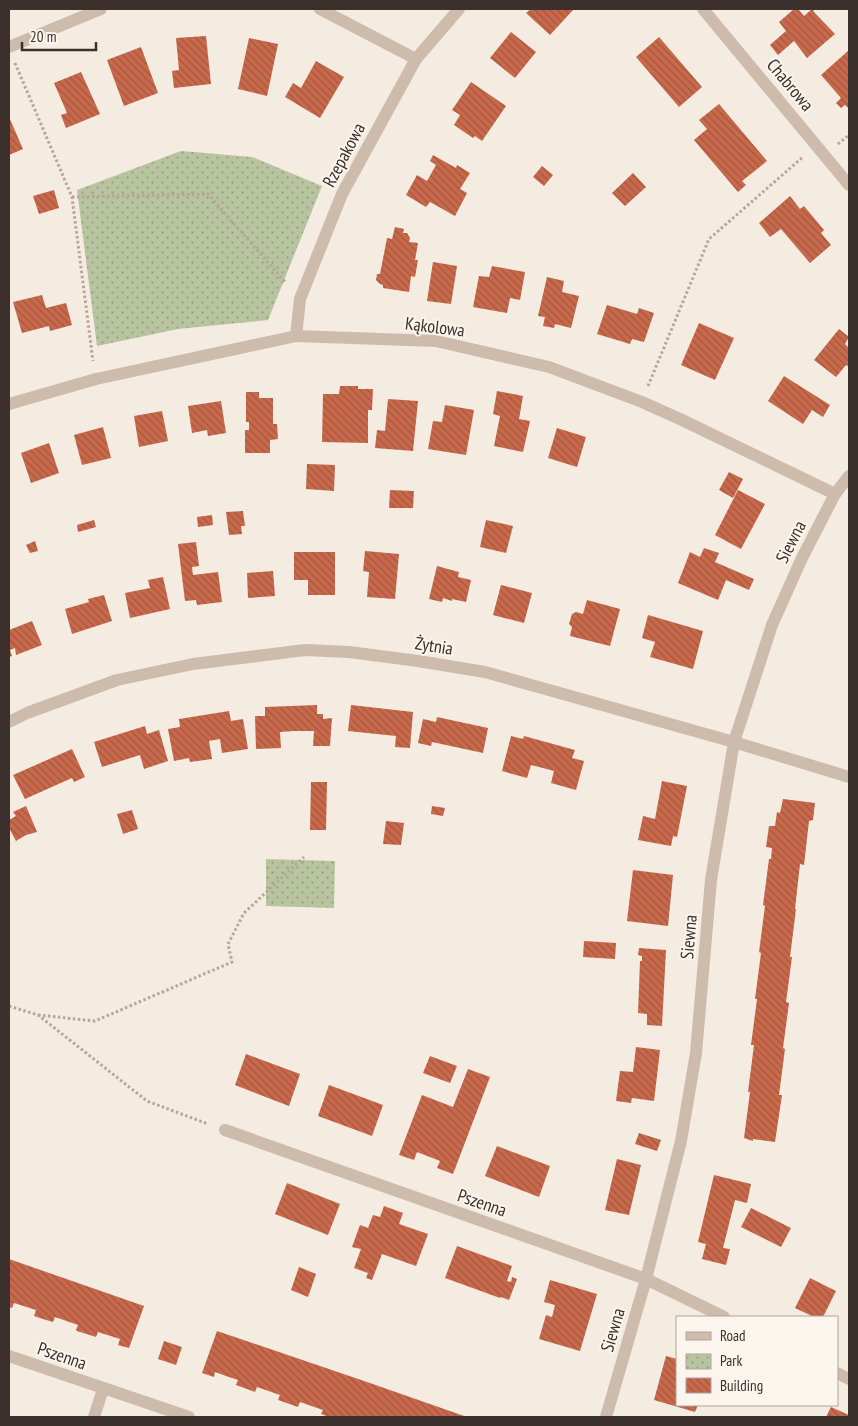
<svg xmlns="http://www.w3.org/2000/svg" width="858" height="1426" font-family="'PT Sans Narrow',sans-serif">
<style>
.park{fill:url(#park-dots)}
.building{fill:url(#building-back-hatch)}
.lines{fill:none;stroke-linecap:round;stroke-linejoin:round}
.path{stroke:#b9a596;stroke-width:3;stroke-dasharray:2.5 2.5;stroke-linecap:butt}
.street{stroke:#cdbbac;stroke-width:12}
.labels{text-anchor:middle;stroke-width:4;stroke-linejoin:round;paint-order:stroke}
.street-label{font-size:18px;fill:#3b302b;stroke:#fbf5ee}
</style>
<defs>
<pattern id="park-dots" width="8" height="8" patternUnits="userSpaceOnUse" patternTransform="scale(1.25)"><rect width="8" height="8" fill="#b8c4a0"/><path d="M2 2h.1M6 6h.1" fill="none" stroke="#97a083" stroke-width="1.8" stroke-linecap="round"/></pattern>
<pattern id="building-back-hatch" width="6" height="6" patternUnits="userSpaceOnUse" patternTransform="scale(1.25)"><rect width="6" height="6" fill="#c8694b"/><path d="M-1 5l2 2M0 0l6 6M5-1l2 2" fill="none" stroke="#a4573f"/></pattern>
</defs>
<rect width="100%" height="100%" fill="#f4ebe1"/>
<!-- park -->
<g class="park">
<path d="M181 151 252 157 322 186 268 320 178 329 97 346 77 190Z"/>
<path d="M266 859 335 861 334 908 266 906Z"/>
</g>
<!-- building -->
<g class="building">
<path d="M531 9H572L573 10 550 35 526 13Z"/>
<path d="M794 9H798L804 16 812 9H815L813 11 835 34 807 58 794 41 778 55 770 45 786 31 779 22Z"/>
<path d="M511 32 536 52 515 78 490 58Z"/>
<path d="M206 36 211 84 174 88 172 71 179 70 176 38Z"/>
<path d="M659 37 702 87 679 107 636 57Z"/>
<path d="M249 38 278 44 267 96 238 89Z"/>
<path d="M141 47 158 93 124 106 107 60Z"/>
<path d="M849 50V109L845 105 841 108 836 103 841 98 821 75Z"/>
<path d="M316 61 344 77 320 118 285 97 293 83 301 88Z"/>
<path d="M81 72 100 114 66 128 61 115 67 113 54 83Z"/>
<path d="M471 82 506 106 482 141 475 136 473 138 454 125 460 115 452 110Z"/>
<path d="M719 104 767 161 742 181 746 185 738 192 694 140 707 129 699 120Z"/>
<path d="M9 117 23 149 9 155Z"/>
<path d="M433 155 456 168 457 165 470 173 460 189 467 193 455 216 430 202 426 207 406 195 417 175 427 181 436 165 430 161Z"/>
<path d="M542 166 553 175 544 186 533 177Z"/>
<path d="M633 173 646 187 625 206 612 193Z"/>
<path d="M54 190 59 208 39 214 33 196Z"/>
<path d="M790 196 800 209 804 206 824 230 821 233 831 245 810 263 781 229 770 237 759 223Z"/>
<path d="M395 227 404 229 403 233H407L410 238 409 242 418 243 415 260H418L415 277 411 276 409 292 383 288V285L380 284 376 280 377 274H380L387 238 392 239Z"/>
<path d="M433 262 457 266 451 304 427 301Z"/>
<path d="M492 266 525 272 520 300 510 298 507 313 473 307 479 276 489 277Z"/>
<path d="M547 277 564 281 562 292 579 296 571 328 555 324 554 328 543 326 545 317 538 316Z"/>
<path d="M42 295 46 308 66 303 72 325 50 331 49 326 22 333 13 302Z"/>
<path d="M607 305 637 314 639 308 654 313 644 342 632 339 630 344 597 334Z"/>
<path d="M699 323 734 338 715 380 681 365Z"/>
<path d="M839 329 849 337 845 344 849 348V367L846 365 836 377 814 360Z"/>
<path d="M784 376 830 405 823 417 812 410 803 424 768 401Z"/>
<path d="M340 386H358V389H373L372 410H368V443L322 442 323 394H339Z"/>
<path d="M497 391 523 396 519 419 530 421 523 452 494 446 500 416 493 414Z"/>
<path d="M246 392H259V398H273V424H277L278 439 270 440V453H245V430H249V422H246Z"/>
<path d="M388 399 418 401 413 451 375 448 377 430 385 431Z"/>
<path d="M221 401 226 433 208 436 207 430 192 433 188 406Z"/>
<path d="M445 405 474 410 466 455 428 449 433 421 442 422Z"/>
<path d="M162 411 168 441 139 447 134 416Z"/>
<path d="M103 427 111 458 82 465 74 435Z"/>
<path d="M557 428 586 437 577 467 548 458Z"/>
<path d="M49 443 59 473 31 483 21 453Z"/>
<path d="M307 464 335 465 334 491 306 489Z"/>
<path d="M729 472 743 479 733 498 719 490Z"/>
<path d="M390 490 414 491 413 508H389Z"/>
<path d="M738 490 765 504 741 549 715 535Z"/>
<path d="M243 511 245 526H241L242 534 229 535 226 512Z"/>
<path d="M212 515 213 525 198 527 197 517Z"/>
<path d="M94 520 96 527 78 532 77 525Z"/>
<path d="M486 520 513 526 506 553 480 547Z"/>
<path d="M35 541 38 551 30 553 26 545Z"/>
<path d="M196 542 199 566 192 567 193 575 218 572 222 602 197 605 196 600 185 601 178 544Z"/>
<path d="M704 548 719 553 715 562 754 579 749 590 726 580 718 600 678 583 690 552 700 557Z"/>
<path d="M365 551 399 554 395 599 367 597 369 572 363 571Z"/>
<path d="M294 552H335V595H308V580H294Z"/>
<path d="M437 566 459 572 458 577 471 580 466 602 452 599V601L443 598 442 602 429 599Z"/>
<path d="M273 571 275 596 248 598 247 573Z"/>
<path d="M163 577 170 609 130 618 125 593 150 588 148 580Z"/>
<path d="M501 585 532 593 524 623 493 615Z"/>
<path d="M104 595 112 621 72 634 65 609 89 602 88 599Z"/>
<path d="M587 600 620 609 610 646 570 636 572 627 569 624 572 614 576 612 583 614Z"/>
<path d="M648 615 703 631 693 669 650 657 655 642 642 638Z"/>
<path d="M32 621 42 645 16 655 15 648 10 650 12 656 9 657V630Z"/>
<path d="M317 705V714H323V719L332 718 330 746H313L314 731H294L280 732 281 748 256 749 255 716H265V707Z"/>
<path d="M351 705 413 712 410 748 395 747 396 736 348 731Z"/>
<path d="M229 711 231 721 243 719 248 749 222 753 220 739 209 741 212 759 190 762 189 758 174 761 168 729 180 727 179 719Z"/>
<path d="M437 717 488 728 483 753 432 742 431 746 418 743 423 719 436 722Z"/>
<path d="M145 726 147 734 159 730 168 761 144 769 140 755 102 767 94 742Z"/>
<path d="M511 736 523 739 524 736 575 750 572 758 584 761 576 790 551 783 554 771 543 768 531 765 527 778 502 771Z"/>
<path d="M72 749 85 777 74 782 72 778 25 799 13 775Z"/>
<path d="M662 781 687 786 677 837 673 836 671 846 638 840 643 816 655 819Z"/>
<path d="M311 782H327L326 830H310Z"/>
<path d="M783 799 815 803 813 820 809 821 804 865 800 864 795 909H796L790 957H792L786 1002 789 1003 783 1048 785 1049 779 1095H782L775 1142 753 1139V1141L744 1138 750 1092H748L754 1045H751L757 999H755L761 953 759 952 765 906 763 905 769 859H771L772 848 766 847 769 826H775L777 812 780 813Z"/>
<path d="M26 806 37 832 26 835 16 841 9 828V820L16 816 13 812Z"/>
<path d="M432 806 445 808 443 816 431 814Z"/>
<path d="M132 810 138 829 123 834 117 814Z"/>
<path d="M386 821 404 823 401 845 383 844Z"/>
<path d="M633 870 673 875 668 926 627 921Z"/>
<path d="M584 941 616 943 615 959 583 957Z"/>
<path d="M639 948 666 950 662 1026 647 1025V1014L638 1013 640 961H642V956L638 955Z"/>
<path d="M636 1047 660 1050 654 1101 632 1098 631 1103 616 1101 620 1071 633 1072Z"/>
<path d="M246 1054 300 1074 289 1106 235 1085Z"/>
<path d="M430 1056 457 1066 450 1083 423 1073Z"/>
<path d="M468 1069 490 1077 453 1174 437 1168 440 1161 417 1152 414 1160 399 1155 422 1095 453 1107Z"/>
<path d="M329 1085 383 1105 372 1136 318 1116Z"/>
<path d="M639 1133 661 1140 657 1151 635 1144Z"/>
<path d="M497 1146 550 1166 539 1197 485 1176Z"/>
<path d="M617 1159 641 1165 629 1215 605 1210Z"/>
<path d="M714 1175 751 1184 747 1203 735 1200 723 1248 730 1249 726 1265 702 1259 706 1244 698 1242Z"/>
<path d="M287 1183 340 1204 328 1235 275 1214Z"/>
<path d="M384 1206 403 1213 399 1224 428 1234 416 1266 382 1254 372 1280 366 1278 368 1273 354 1268 361 1249 352 1247 360 1225 368 1228 373 1215 380 1217Z"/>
<path d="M751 1208 791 1228 781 1247 741 1227Z"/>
<path d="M457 1246 512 1266 507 1281 511 1282 512 1277 517 1279 509 1300 501 1297 500 1298 445 1278Z"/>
<path d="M9 1259 144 1306 129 1348 118 1345 120 1339 98 1332 96 1337 77 1331 76 1330 78 1325 55 1317 53 1322 43 1319 34 1316 36 1310 14 1303 12 1308 9 1307Z"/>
<path d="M299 1267 316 1274 308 1297 291 1290Z"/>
<path d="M810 1278 836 1291 823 1317H814L795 1308Z"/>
<path d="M550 1280 597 1294 580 1351 539 1339 546 1315 552 1317 555 1305 544 1302Z"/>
<path d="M217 1331 367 1382 467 1417H345L342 1416V1417H329L321 1414 323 1410 300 1402 298 1407 278 1400 280 1395 257 1387 255 1392 236 1385 238 1380 226 1376 215 1372 214 1377 202 1373Z"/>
<path d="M164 1341 182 1347 176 1365 158 1359Z"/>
<path d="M666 1356 677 1359V1405H698L695 1412 654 1400Z"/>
<path d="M831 1407 849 1415V1417H826Z"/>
</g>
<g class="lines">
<!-- path -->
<g class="path">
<path d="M15 63 72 197 93 361"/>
<path d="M838 144 849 135"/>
<path d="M72 197 208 194 286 283"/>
<path d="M648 386 709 239 803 157"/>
<path d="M9 1006 38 1015 147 1101 208 1124"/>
<path d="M38 1015 95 1021 232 962 228 944 244 913 304 857"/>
</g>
<!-- street -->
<g class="street">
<path d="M320 9 416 59"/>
<path d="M703 9 849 185"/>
<path d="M9 47 101 9"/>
<path d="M296 336 300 299 342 194 416 59 459 9"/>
<path d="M9 404 96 379 296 336 436 341 549 367 642 402 680 419 835 494"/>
<path d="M9 722 27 713 117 680 193 664 305 650 349 652 418 661 485 672 734 742 849 777"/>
<path d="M225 1130 646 1279 724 1317"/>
<path d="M9 1356 189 1417"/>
<path d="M837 1373 849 1379"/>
<path d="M94 1417 103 1389"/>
<path d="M606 1417 646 1279 681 1141 696 1053 711 880 734 742 772 625 802 558 835 494 849 476"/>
</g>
</g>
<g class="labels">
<!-- street labels -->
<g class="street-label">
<text transform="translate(790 85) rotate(50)" y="6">Chabrowa</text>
<text transform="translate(344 155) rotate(-62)" y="6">Rzepakowa</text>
<text transform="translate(435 327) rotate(7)" y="6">Kąkolowa</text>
<text transform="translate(791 542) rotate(-63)" y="6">Siewna</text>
<text transform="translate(434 646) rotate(9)" y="6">Żytnia</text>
<text transform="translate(689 937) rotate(-85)" y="6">Siewna</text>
<text transform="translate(482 1203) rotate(19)" y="6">Pszenna</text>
<text transform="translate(613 1330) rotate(-74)" y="6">Siewna</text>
<text transform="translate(62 1356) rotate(19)" y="6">Pszenna</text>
</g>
</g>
<!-- border -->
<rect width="858" height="1426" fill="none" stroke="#3b302b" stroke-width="20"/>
<!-- legend -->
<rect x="676" y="1316" width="162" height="90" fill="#fbf5ee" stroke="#aea6a0"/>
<rect x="686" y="1332" width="25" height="8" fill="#cdbbac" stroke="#aea6a0"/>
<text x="720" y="1341" font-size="15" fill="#3b302b">Road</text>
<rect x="686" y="1354" width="25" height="15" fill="url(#park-dots)" stroke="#aea6a0"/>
<text x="720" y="1366" font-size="15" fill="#3b302b">Park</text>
<rect x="686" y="1378" width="25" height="15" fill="url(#building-back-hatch)" stroke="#aea6a0"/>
<text x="720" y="1391" font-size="15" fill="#3b302b">Building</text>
<!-- scale -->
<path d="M22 42v8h74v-8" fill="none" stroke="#3b302b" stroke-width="2.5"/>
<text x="30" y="42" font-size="15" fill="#3b302b" stroke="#fbf5ee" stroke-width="4" paint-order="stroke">20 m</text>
</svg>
